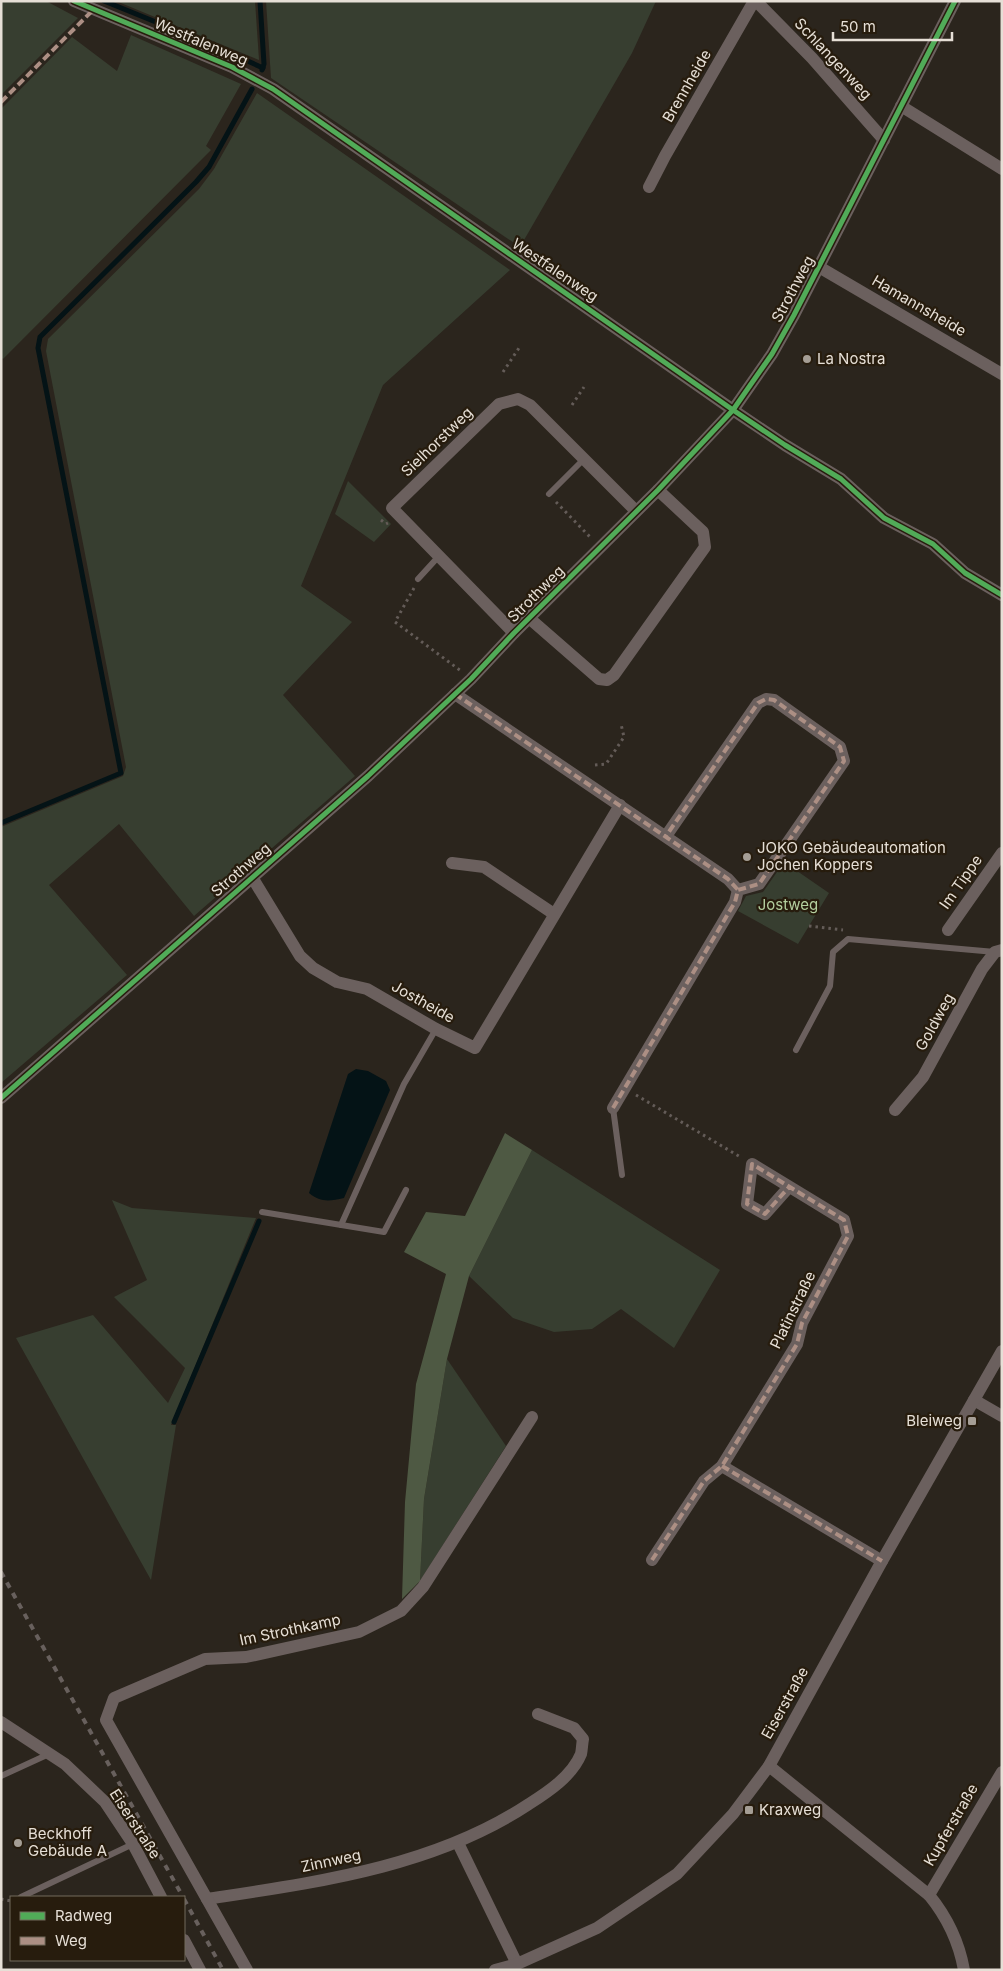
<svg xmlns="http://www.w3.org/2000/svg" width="1003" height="1971" font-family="Inter,sans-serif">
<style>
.green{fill:#373e30}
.forest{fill:#4e5943}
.water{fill:#041316}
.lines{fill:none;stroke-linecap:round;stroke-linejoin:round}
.stream{stroke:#041316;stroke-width:5}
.path{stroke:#645c58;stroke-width:3;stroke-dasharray:2.5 4;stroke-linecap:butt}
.lane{stroke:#6b605e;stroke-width:6}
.street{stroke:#6b605e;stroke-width:12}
.rail{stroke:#68605d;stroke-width:4;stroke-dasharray:6 6;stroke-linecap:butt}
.quiet{stroke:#ac8f84;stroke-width:4;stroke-dasharray:8 4;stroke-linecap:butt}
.cycleway-casing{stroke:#271c0d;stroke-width:8}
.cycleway{stroke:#51ab58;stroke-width:5}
.poi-dot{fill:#a59e95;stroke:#271c0d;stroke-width:2}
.labels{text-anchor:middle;stroke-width:4.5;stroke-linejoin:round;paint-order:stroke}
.street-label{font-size:15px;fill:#e6dfd6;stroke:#271c0d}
.poi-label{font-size:15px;fill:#e6dfd6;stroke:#271c0d;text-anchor:start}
.park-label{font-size:15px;fill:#b4cf9f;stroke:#271c0d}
</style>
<rect width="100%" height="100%" fill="#2b251d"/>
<!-- green -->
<g class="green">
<path d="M1 1H46L78 18 1 95Z"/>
<path d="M116 1H255L259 60Z"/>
<path d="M266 1H656L632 53 520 247 271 78Z"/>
<path d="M131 35 241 84 206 146 211 150 3 359 1 357V109L72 37 117 71Z"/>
<path d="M257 93 510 270 383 385 301 586 352 622 283 695 355 776 194 916 119 824 49 885 127 975 1 1083V827L123 776 126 767 46 351 48 339 199 189 214 169Z"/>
<path d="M348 481 391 524 374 542 335 514Z"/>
<path d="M784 862 829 893 798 944 738 911 746 896 763 892Z"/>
<path d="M532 1150 720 1270 674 1348 621 1309 592 1329 554 1332 513 1318 469 1276Z"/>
<path d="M112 1200 132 1208 256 1218 171 1425H176L151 1580 16 1338 93 1315 168 1403 185 1368 114 1297 147 1280Z"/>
<path d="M447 1359 506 1446 420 1581 424 1499Z"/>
</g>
<!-- forest -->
<path class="forest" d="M505 1133 532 1150 469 1276 447 1359 424 1499 420 1581 402 1599 405 1502 416 1384 446 1274 404 1252 426 1212 465 1216Z"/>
<!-- water -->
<path class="water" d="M356 1069 368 1071 386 1081 390 1090 344 1198C330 1201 321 1203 309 1193L348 1074Z"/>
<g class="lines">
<!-- stream -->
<g class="stream">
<path d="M104 1 210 44 263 68"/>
<path d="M260 1 264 64 262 70"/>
<path d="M1 823 121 773 38 348 40 337 196 182 209 167 252 89"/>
<path d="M174 1422 259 1221"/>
</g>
<!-- path -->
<g class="path">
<path d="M503 372 519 348"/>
<path d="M572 405 584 387"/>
<path d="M556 502 592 539"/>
<path d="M381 520 386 524 388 523"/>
<path d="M414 588 395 622 461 671"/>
<path d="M595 765 606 764 624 737 621 724"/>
<path d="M809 926 843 930"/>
<path d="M636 1095 742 1158"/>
<path d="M1 1899 11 1901"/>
</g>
<!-- lane -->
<g class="lane">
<path d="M549 494 584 459"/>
<path d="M418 579 439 556"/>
<path d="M796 1050 830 986 833 952 848 939 995 952"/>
<path d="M613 1108 622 1175"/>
<path d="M262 1212 384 1232 406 1190"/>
<path d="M341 1225 404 1084 436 1029"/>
<path d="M1 1776 49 1754"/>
<path d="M21 1897 133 1844"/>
</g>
<!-- street -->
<g class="street">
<path d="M74 1 232 67 273 89 733 410 785 445 841 479 884 518 933 544 965 573 1002 595"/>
<path d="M756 1 812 58 884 140"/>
<path d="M901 106 1002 169"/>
<path d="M649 187 665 156 754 1"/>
<path d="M819 267 1002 374"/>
<path d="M529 618 599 679 607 680 614 675 705 547 703 532 658 490"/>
<path d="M514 633 392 508 499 404 518 399 530 405 636 511"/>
<path d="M455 694 728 879 738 890"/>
<path d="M452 863 484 867 554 914"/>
<path d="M252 877 300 956 313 968 337 982 367 989 436 1029 475 1048 620 805"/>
<path d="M948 930 1002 853"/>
<path d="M1 1098 368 776 471 679 514 633 658 490 733 410 772 354 794 315 955 1"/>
<path d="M613 1108 735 902 738 890 759 884 844 761 840 747 774 700 766 699 758 703 666 836"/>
<path d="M895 1110 923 1077 982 969 995 952 1002 950"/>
<path d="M974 1400 1002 1416"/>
<path d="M722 1466 882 1561"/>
<path d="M652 1560 704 1481 722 1466 797 1344 802 1323 848 1236 844 1220 752 1164 747 1204 765 1214 789 1187"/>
<path d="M1 1722 65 1764 105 1802 133 1844 161 1897"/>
<path d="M769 1766 929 1895C947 1917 959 1942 964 1970"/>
<path d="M458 1843 517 1964"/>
<path d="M929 1895 1002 1772"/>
<path d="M207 1899C318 1882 434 1867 529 1804 548 1792 572 1776 581 1754 582 1750 582 1744 583 1739L574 1728 538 1714"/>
<path d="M184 1940 200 1970"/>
<path d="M247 1970 106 1720 114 1698 205 1659 246 1657 359 1632 401 1611 423 1587 532 1417"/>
<path d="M495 1970 517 1964 597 1928 677 1874 733 1814 769 1766 882 1561 1002 1351"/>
</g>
<!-- rail -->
<g class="rail">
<path d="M1 1572 183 1897"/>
<path d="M184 1899 223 1970"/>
</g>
<!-- quiet -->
<g class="quiet">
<path d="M1 102 93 10"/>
<path d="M455 694 728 879 738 890"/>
<path d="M613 1108 735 902 738 890 759 884 844 761 840 747 774 700 766 699 758 703 666 836"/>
<path d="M722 1466 882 1561"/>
<path d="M652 1560 704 1481 722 1466 797 1344 802 1323 848 1236 844 1220 752 1164 747 1204 765 1214 789 1187"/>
</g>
<!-- cycleway casing -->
<g class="cycleway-casing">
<g id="cycleway">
<path d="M74 1 232 67 273 89 733 410 785 445 841 479 884 518 933 544 965 573 1002 595"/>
<path d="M1 1098 368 776 471 679 514 633 658 490 733 410 772 354 794 315 955 1"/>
</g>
</g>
<!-- cycleway -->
<use href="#cycleway" class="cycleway"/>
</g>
<!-- markers -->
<g class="poi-dot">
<circle cx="807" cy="359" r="5"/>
<circle cx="747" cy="857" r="5"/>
<rect x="967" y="1416" width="10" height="10" rx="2.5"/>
<rect x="744" y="1805" width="10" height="10" rx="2.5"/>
<circle cx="18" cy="1843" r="5"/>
</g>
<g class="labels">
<!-- street labels -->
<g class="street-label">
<text transform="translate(201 42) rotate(23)" y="5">Westfalenweg</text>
<text transform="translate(833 59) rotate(47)" y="5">Schlangenweg</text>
<text transform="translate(687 86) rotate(-60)" y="5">Brennheide</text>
<text transform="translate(555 270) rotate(34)" y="5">Westfalenweg</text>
<text transform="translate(793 289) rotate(-62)" y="5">Strothweg</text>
<text transform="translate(919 306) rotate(30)" y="5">Hamannsheide</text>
<text transform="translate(437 442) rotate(-44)" y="5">Sielhorstweg</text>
<text transform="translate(536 594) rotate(-45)" y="5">Strothweg</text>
<text transform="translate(241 870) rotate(-41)" y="5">Strothweg</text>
<text transform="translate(961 882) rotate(-55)" y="5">Im Tippe</text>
<text transform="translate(423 1002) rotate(29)" y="5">Jostheide</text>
<text transform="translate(935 1022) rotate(-61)" y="5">Goldweg</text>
<text transform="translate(793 1310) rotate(-64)" y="5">Platinstraße</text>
<text transform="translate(290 1630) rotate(-12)" y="5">Im Strothkamp</text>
<text transform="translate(785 1703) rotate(-61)" y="5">Eiserstraße</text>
<text transform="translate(135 1824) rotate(57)" y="5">Eiserstraße</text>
<text transform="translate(951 1825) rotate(-60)" y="5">Kupferstraße</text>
<text transform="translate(331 1861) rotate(-12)" y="5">Zinnweg</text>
</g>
<!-- poi labels -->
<g class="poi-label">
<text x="817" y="364">La Nostra</text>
<text x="757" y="853">JOKO Gebäudeautomation<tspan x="757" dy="17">Jochen Koppers</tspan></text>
<text x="962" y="1426" text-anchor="end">Bleiweg</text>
<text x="759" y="1815">Kraxweg</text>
<text x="28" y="1839">Beckhoff<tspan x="28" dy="17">Gebäude A</tspan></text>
</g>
<!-- park labels -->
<g class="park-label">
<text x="788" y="910">Jostweg</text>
</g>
</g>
<!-- border -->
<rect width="1003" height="1971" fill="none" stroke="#e6dfd6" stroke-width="5"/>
<!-- legend -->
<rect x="10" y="1896" width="175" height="65" fill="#271c0d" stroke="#736a5d"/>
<rect x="20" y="1912" width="25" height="8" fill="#51ab58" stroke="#736a5d"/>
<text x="55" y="1921" font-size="15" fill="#e6dfd6">Radweg</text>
<rect x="20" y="1937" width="25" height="8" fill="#ac8f84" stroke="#736a5d"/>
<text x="55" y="1946" font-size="15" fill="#e6dfd6">Weg</text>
<!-- scale -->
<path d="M833 32v8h119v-8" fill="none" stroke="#e6dfd6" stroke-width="2.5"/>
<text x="840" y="32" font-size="15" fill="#e6dfd6" stroke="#271c0d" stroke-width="4" paint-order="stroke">50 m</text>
</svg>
